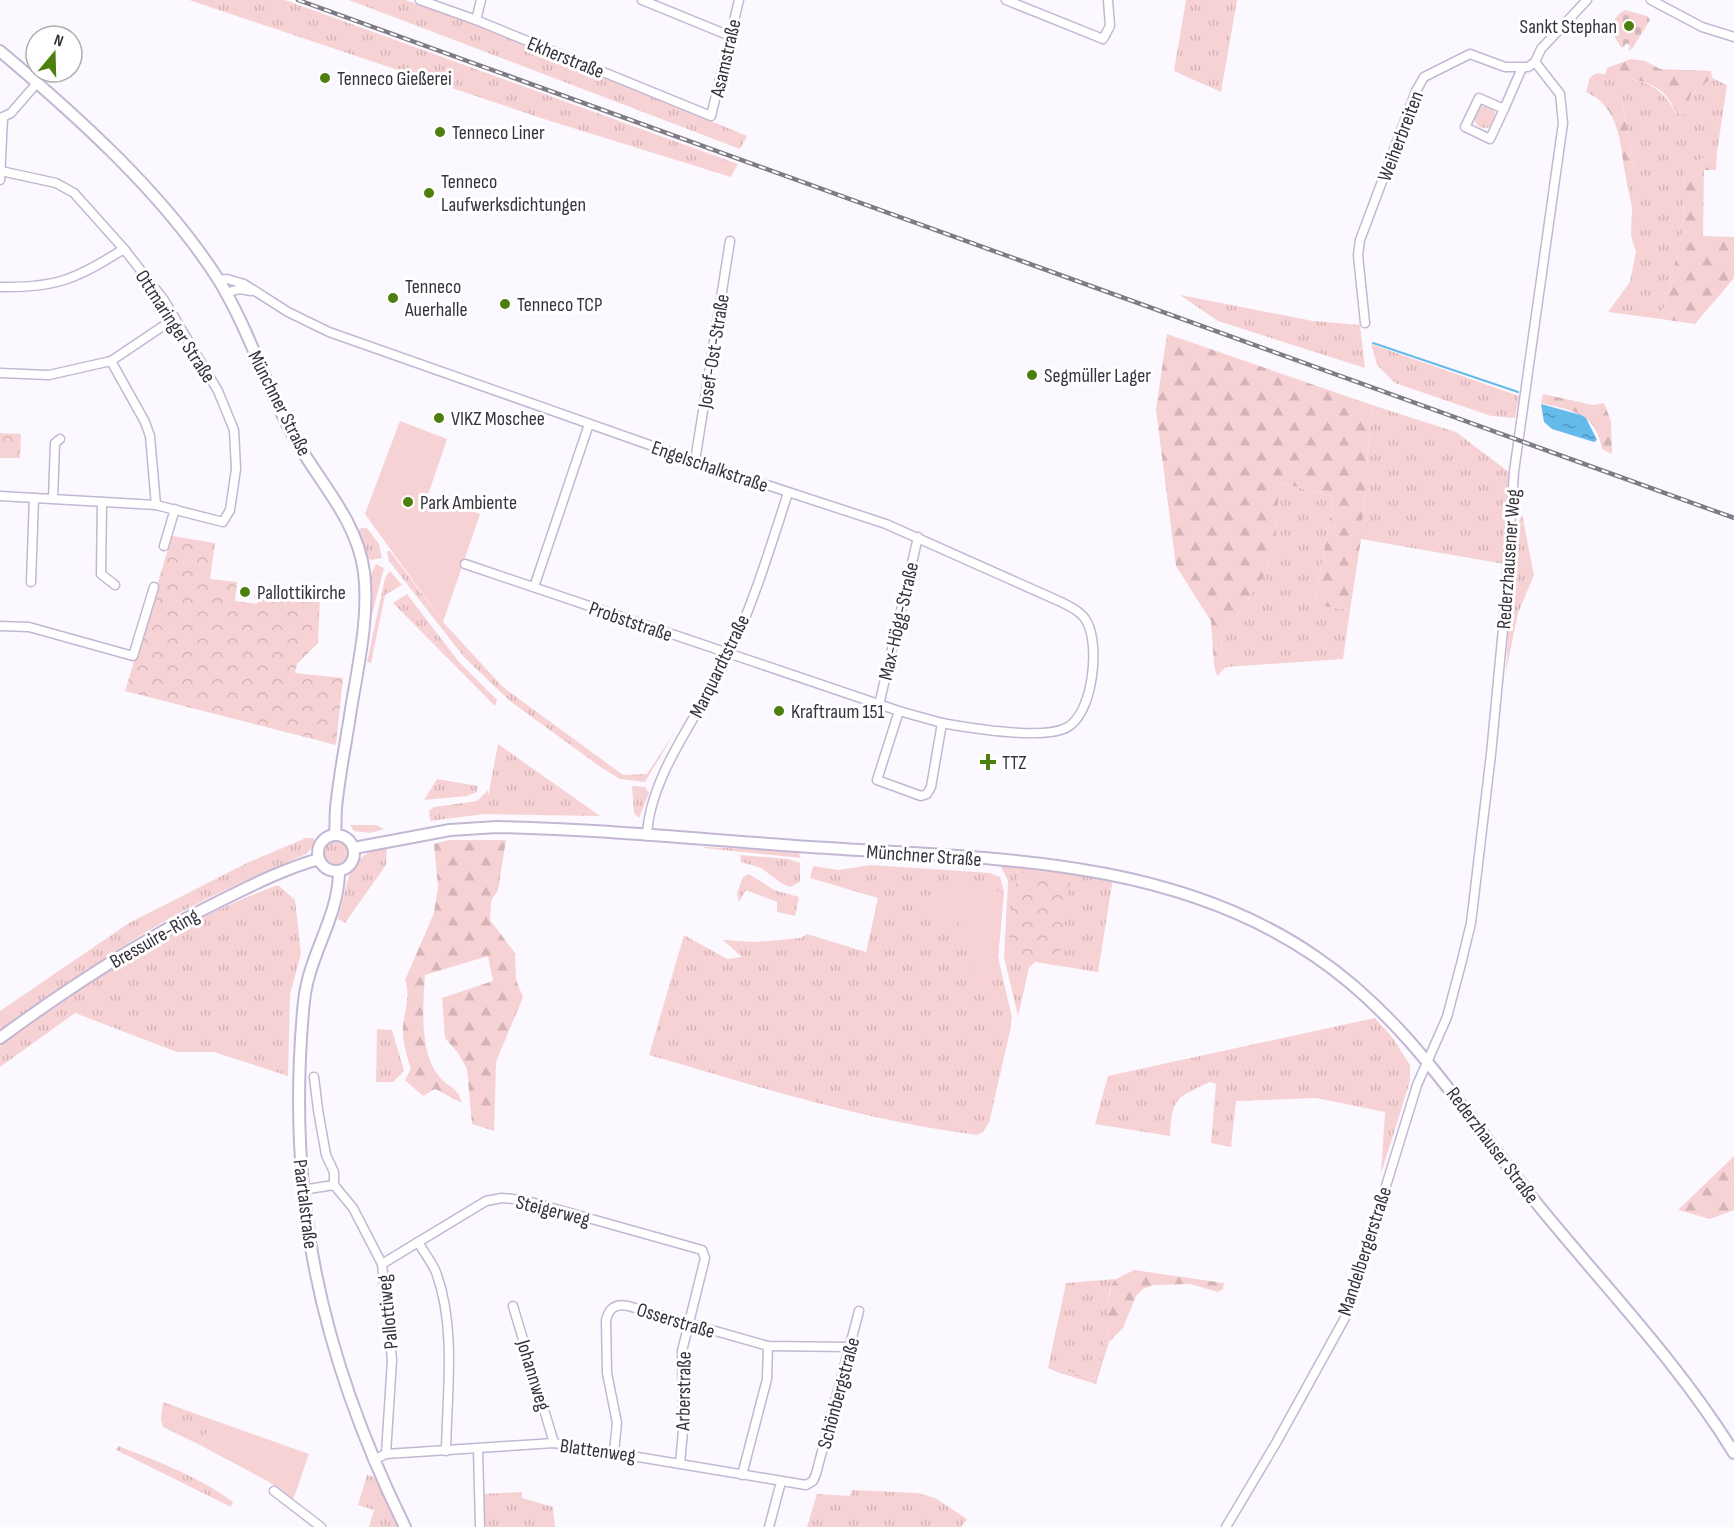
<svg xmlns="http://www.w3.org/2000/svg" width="1734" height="1527" font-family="'Sofia Sans Condensed',sans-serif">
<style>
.grass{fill:url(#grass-tufts)}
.forest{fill:url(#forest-firs)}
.cemetery{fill:url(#cemetery-stones)}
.park{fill:url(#park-crowns)}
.garden{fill:#f7d2d4}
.water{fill:url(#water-ripples)}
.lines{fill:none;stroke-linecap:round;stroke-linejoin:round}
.stream{stroke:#63baeb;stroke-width:2}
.minor-casing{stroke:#c3b7d4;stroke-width:11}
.major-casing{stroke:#c3b7d4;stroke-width:14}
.minor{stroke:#fff;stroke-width:8}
.major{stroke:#fff;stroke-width:10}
.rail-casing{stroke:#7f7b84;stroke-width:4.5}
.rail{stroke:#fff;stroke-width:2;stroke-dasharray:7;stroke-linecap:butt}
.poi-dot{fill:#4d7f0e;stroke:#fff;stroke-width:2}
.labels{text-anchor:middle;stroke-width:6;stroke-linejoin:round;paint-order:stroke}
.poi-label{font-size:20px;fill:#37323d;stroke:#fff;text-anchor:start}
.street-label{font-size:20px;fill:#37323d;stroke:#fff}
</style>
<defs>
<pattern id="grass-tufts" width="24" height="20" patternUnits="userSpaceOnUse" patternTransform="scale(1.5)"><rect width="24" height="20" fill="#f7d2d4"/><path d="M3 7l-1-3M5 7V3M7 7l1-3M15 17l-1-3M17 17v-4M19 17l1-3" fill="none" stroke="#d4b5b7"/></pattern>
<pattern id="forest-firs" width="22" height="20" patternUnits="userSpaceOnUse" patternTransform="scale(1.5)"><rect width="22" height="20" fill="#f7d2d4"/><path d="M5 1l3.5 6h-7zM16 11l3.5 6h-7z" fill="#d4b5b7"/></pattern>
<pattern id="cemetery-stones" width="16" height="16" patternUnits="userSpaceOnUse" patternTransform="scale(1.5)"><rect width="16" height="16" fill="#f7d2d4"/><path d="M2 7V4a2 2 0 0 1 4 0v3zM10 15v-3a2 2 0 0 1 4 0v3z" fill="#d4b5b7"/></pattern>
<pattern id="park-crowns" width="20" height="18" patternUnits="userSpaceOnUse" patternTransform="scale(1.5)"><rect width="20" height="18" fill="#f7d2d4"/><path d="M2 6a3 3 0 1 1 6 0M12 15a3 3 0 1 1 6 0" fill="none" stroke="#d4b5b7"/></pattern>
<pattern id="water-ripples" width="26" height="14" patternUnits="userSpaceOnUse" patternTransform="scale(1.5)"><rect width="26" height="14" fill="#63baeb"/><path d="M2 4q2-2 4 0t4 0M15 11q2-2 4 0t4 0" fill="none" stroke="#5298c0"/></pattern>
</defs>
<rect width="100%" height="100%" fill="#fbf9ff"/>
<!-- grass -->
<g class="grass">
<path d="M189 0H285L738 164 731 177 547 120Z"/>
<path d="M349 0H405L486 27 747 136 740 149Z"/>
<path d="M1186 0H1237L1221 92 1174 71Z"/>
<path d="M1597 73C1633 80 1658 78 1676 113L1686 114 1691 94 1712 78 1727 85 1717 152 1685 167 1683 230 1661 319 1608 312 1630 282 1636 252 1631 236 1632 208 1625 173 1634 166 1622 102 1590 77Z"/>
<circle cx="1485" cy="117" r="11"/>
<path d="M1180 295 1313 321 1360 325 1365 368 1218 321Z"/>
<path d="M1371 344 1519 396 1515 418 1491 416 1395 383 1377 365Z"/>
<path d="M1372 405 1456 432 1510 473 1504 564 1361 539Z"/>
<path d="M1278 482 1334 497 1314 605 1350 610 1343 659 1226 667 1217 676 1214 665 1222 660 1221 638 1263 578 1276 537Z"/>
<path d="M1522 514 1534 575 1518 613 1506 671 1508 633 1513 611 1512 552 1516 530Z"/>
<path d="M362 528H367L379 544 382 558 371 560 367 557 357 530Z"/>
<path d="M387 551H390L443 622 503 687 623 775 647 774 676 730 645 782 620 779 602 768 510 701 464 657 389 561Z"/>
<path d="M376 564 384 568 368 630 371 574Z"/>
<path d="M390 571 402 585 385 595 371 663 367 662 385 578Z"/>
<path d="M407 594 459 662 497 700 495 706 393 603Z"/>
<path d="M498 744 600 816 484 814 430 821 429 811 434 807 477 801 488 790V797Z"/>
<path d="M437 779 478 786 477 792 467 796 424 800Z"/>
<path d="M632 786 645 787 649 793 639 818 634 813Z"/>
<path d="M350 825H376L384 829 370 833 354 831Z"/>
<path d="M306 838H313L316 843 306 854C256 876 206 897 158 925 103 957 52 995 0 1033V1011L129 923 247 863Z"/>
<circle cx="337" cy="853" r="13"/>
<path d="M387 845 386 865 345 923 338 919C350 882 343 858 387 845Z"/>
<path d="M704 847 798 851 801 858 704 848Z"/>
<path d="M740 855 788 859 800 863V882L790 887 781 883 761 868 741 862Z"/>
<path d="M871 865 990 873 1000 877 1004 892 998 957 1012 1018 1010 1031 989 1123 983 1132 977 1135C864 1121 757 1086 649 1055L684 935 727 959 742 957 723 940 755 942 801 938 807 934 866 952 878 898 810 878 813 866 838 870Z"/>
<path d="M1000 865 1113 878 1098 972 1035 962 1029 968 1018 1016 1004 957 1008 881Z"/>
<path d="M749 874 774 890 799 897 795 916 777 912V902L746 890 739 902 737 893 743 877Z"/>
<path d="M278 885 295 900 301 954 290 994 288 1076 214 1052H177L75 1013 0 1067V1046C87 982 177 922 278 885Z"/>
<path d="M1375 1018 1392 1037 1410 1065V1081L1381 1174 1385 1112 1316 1098 1236 1101 1231 1147 1211 1143 1216 1084 1210 1082C1176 1098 1172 1097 1170 1136L1095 1124 1108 1076Z"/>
<path d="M377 1029 392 1030 404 1071 393 1082H376Z"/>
<path d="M1116 1279C1104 1294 1110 1311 1108 1329 1106 1346 1098 1363 1094 1379L1061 1370 1060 1373 1048 1368 1066 1283Z"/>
<path d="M163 1402 213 1420 200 1445 163 1427 161 1420Z"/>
<path d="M118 1446C157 1461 200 1477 233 1502L231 1507 116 1450Z"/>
<path d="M367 1475 377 1478 401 1527H369L374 1510 358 1505Z"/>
<path d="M852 1490 918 1493 935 1498 967 1519 961 1527H807L817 1494 850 1496Z"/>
<path d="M522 1492V1498L553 1507 555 1527H484L482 1494Z"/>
</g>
<!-- forest -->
<g class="forest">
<path d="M1631 59 1645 61 1660 69 1711 71 1712 78 1691 94 1686 114 1681 116C1673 111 1673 103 1667 97 1653 79 1626 79 1605 75L1607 68Z"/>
<path d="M1590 77 1622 102 1634 166 1625 173C1620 142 1619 106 1586 92Z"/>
<path d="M1717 152 1716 170H1704L1703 236 1734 237V278L1695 324 1661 319 1683 230 1685 167Z"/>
<path d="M1167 334 1372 405 1361 539 1350 610 1314 605 1334 497 1279 482 1276 537 1263 578 1221 638 1222 660 1214 665 1211 621 1176 566 1156 410Z"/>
<path d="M1543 394 1593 405 1604 403 1611 421 1612 454 1602 449C1596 412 1572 411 1541 403Z"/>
<path d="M449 840H506L498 890 491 901 490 920 515 953 516 980 523 997 496 1062 494 1131 472 1124 467 1069 458 1053 445 1038 442 998 493 981 488 956 425 975C423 1005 419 1052 439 1076 449 1089 457 1085 462 1103L435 1089 423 1096 405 1080 411 1069C407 1056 402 1041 403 1027 404 1010 411 997 405 980L434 913 438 886 434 844Z"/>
<path d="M1734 1156V1210L1710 1219 1678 1210Z"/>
<path d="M1134 1270 1224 1283 1223 1289 1218 1292 1190 1284 1154 1285 1143 1289 1136 1296 1123 1328 1109 1342 1096 1384 1060 1373V1370L1094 1379 1108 1331 1107 1306 1112 1284 1116 1279Z"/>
</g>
<!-- cemetery -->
<path class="cemetery" d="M1625 10 1647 16 1650 20 1632 49 1628 51 1630 46 1627 43 1622 48C1611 34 1607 20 1625 10Z"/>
<!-- park -->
<g class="park">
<path d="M0 433 21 434 20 458H0Z"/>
<path d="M172 536 215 543 210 579 237 582 235 601 257 604 258 599 254 598 256 586 320 596 318 643 297 664 295 673 343 678 336 745 125 691Z"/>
<path d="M1018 871 1063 875 1070 883 1058 961 1007 954Z"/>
</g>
<!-- garden -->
<g class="garden">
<path d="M400 421 447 439 428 495 480 514 443 622 365 514Z"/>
<path d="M930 881 1004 892 998 957 1002 978 979 981 967 946 965 927 930 907Z"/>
<path d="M213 1420 309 1454 293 1500 269 1482 200 1445Z"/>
</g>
<!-- water -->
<path class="water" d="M1541 404 1581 415 1586 418 1597 440 1594 442 1552 429 1544 422Z"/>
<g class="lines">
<!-- stream -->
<path class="stream" d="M1373 343 1518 392"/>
<!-- minor casing -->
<g class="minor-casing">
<g id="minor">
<path d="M420 0 476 20 711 116 739 0"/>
<path d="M642 0 730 36"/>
<path d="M1006 0 1103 39 1110 26 1108 0"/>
<path d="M1651 0 1702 27 1734 37"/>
<path d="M476 20 481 0"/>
<path d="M1504 109 1490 139 1465 127 1479 98 1504 109 1522 68"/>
<path d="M3 117 11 113 37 83"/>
<path d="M0 180 3 117"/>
<path d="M218 280 227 279 244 284 288 312 329 332 712 467 886 524 1061 602C1071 607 1082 612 1087 622 1100 646 1093 715 1066 728 1041 740 970 728 942 723"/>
<path d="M0 287C57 288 76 279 124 249"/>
<path d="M225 293 240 289 251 291"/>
<path d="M1365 323 1358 255 1360 240 1416 91 1424 77 1470 54 1505 67H1528L1535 62 1541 49 1587 0"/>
<path d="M111 361 145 422 150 436 156 505"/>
<path d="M0 373 49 375 111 361 175 318"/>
<path d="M695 461 730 241"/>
<path d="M0 496 156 505 223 522 230 510 236 469 234 430 218 391 164 300 124 249 74 193 56 183 1 171"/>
<path d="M53 499 55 443 60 439"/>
<path d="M102 502 101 574 115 585"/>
<path d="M164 546 175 509"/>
<path d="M465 564 899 711 942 723 931 787 927 794 921 796 877 780 899 711"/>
<path d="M31 582 34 498"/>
<path d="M534 587 589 424"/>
<path d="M0 626 29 627 133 656 154 587"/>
<path d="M879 705 918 537"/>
<path d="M647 836C649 776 701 712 728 657 753 605 770 548 788 493"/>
<path d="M314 1077 318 1110 326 1155 334 1172V1185L353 1208 382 1264 392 1360 386 1454"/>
<path d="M302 1190 334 1185"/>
<path d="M418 1242C424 1253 433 1263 437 1275 456 1329 447 1394 446 1451"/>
<path d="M382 1264 486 1201 502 1198 524 1200 702 1250 705 1258 682 1351 683 1431 680 1463"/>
<path d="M513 1306 554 1443"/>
<path d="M478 1449 480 1527"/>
<path d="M614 1452 617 1423 607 1373 606 1320C609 1308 616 1303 628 1306L768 1346 849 1347"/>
<path d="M373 1460 386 1454 554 1443 806 1485 813 1481 816 1474 859 1311"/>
<path d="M742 1475 767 1379 768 1346"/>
<path d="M274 1491 321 1527"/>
<path d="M769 1527 781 1482"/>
<path d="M1226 1527 1276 1443 1346 1316 1417 1085 1447 1017 1461 964 1471 923 1491 754 1503 629 1514 472 1563 123 1560 94 1535 62"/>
</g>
</g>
<!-- major casing -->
<g class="major-casing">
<g id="major">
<path d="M0 51C77 116 163 193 218 279 249 329 266 388 295 439 320 483 357 520 364 572 370 621 356 673 349 722 345 747 340 773 337 799 335 811 336 823 335 835"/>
<circle cx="336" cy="853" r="18"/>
<path d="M354 848 450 830 497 827C602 829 707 840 811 847 984 859 1168 855 1316 957 1408 1020 1462 1110 1530 1195 1599 1281 1676 1359 1734 1453"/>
<path d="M339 871C339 917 309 954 304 1001 285 1194 320 1354 405 1527"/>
<path d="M0 1038C72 985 146 937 226 898 256 883 287 868 319 859"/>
</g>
</g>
<!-- minor -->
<use href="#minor" class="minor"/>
<!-- major -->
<use href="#major" class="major"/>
<!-- rail casing -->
<g class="rail-casing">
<path id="rail" d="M298 0 1734 518"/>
</g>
<!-- rail -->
<use href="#rail" class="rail"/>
</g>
<!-- markers -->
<g class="poi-dot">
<circle cx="1629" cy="26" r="6"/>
<circle cx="325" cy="78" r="6"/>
<circle cx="440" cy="132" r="6"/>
<circle cx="429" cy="193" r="6"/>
<circle cx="393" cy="298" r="6"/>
<circle cx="505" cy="304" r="6"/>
<circle cx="1032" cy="375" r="6"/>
<circle cx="439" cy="418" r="6"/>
<circle cx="408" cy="502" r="6"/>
<circle cx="245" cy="592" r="6"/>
<circle cx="779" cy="711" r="6"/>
<path d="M985 753h6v6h6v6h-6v6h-6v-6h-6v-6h6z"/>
</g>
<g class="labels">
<!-- poi labels -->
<g class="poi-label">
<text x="1617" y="33" text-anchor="end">Sankt Stephan</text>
<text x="337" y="85">Tenneco Gießerei</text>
<text x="452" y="139">Tenneco Liner</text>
<text x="441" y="188">Tenneco<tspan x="441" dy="23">Laufwerksdichtungen</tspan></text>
<text x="405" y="293">Tenneco<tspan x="405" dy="23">Auerhalle</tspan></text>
<text x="517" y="311">Tenneco TCP</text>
<text x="1044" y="382">Segmüller Lager</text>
<text x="451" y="425">VIKZ Moschee</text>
<text x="420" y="509">Park Ambiente</text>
<text x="257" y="599">Pallottikirche</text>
<text x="791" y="718">Kraftraum 151</text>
<text x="1002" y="769">TTZ</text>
</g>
<!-- street labels -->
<g class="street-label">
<text transform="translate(566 57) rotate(22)" y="7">Ekherstraße</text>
<text transform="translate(725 58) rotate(-77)" y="7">Asamstraße</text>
<text transform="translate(1400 136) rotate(-69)" y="7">Weiherbreiten</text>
<text transform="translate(176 326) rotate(57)" y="7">Ottmaringer Straße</text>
<text transform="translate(713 351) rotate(-81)" y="7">Josef-Ost-Straße</text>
<text transform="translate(280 403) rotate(63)" y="7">Münchner Straße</text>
<text transform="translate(710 466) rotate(19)" y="7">Engelschalkstraße</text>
<text transform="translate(1508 559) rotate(-86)" y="7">Rederzhausener Weg</text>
<text transform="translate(631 621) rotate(19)" y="7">Probststraße</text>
<text transform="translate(898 621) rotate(-77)" y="7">Max-Högg-Straße</text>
<text transform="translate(719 666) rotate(-64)" y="7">Marquardtstraße</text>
<text transform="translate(924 855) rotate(4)" y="7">Münchner Straße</text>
<text transform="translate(154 938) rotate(-30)" y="7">Bressuire-Ring</text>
<text transform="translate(1493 1145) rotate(53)" y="7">Rederzhauser Straße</text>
<text transform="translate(306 1204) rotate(83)" y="7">Paartalstraße</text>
<text transform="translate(553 1210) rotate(14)" y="7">Steigerweg</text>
<text transform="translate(1364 1251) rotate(-72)" y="7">Mandelbergerstraße</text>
<text transform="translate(387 1312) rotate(-96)" y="7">Pallottiweg</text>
<text transform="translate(676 1320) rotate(17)" y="7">Osserstraße</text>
<text transform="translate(534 1375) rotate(73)" y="7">Johannweg</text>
<text transform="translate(683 1391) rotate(-89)" y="7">Arberstraße</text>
<text transform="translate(838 1393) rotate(-75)" y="7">Schönbergstraße</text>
<text transform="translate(598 1450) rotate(8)" y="7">Blattenweg</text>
</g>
</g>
<!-- north arrow -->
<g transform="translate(54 54) rotate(19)"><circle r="28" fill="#ffffff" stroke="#afadb1" stroke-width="1.5"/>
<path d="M0-4.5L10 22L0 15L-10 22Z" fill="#4d7f0e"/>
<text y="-9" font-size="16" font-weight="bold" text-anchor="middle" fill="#37323d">N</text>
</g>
</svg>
